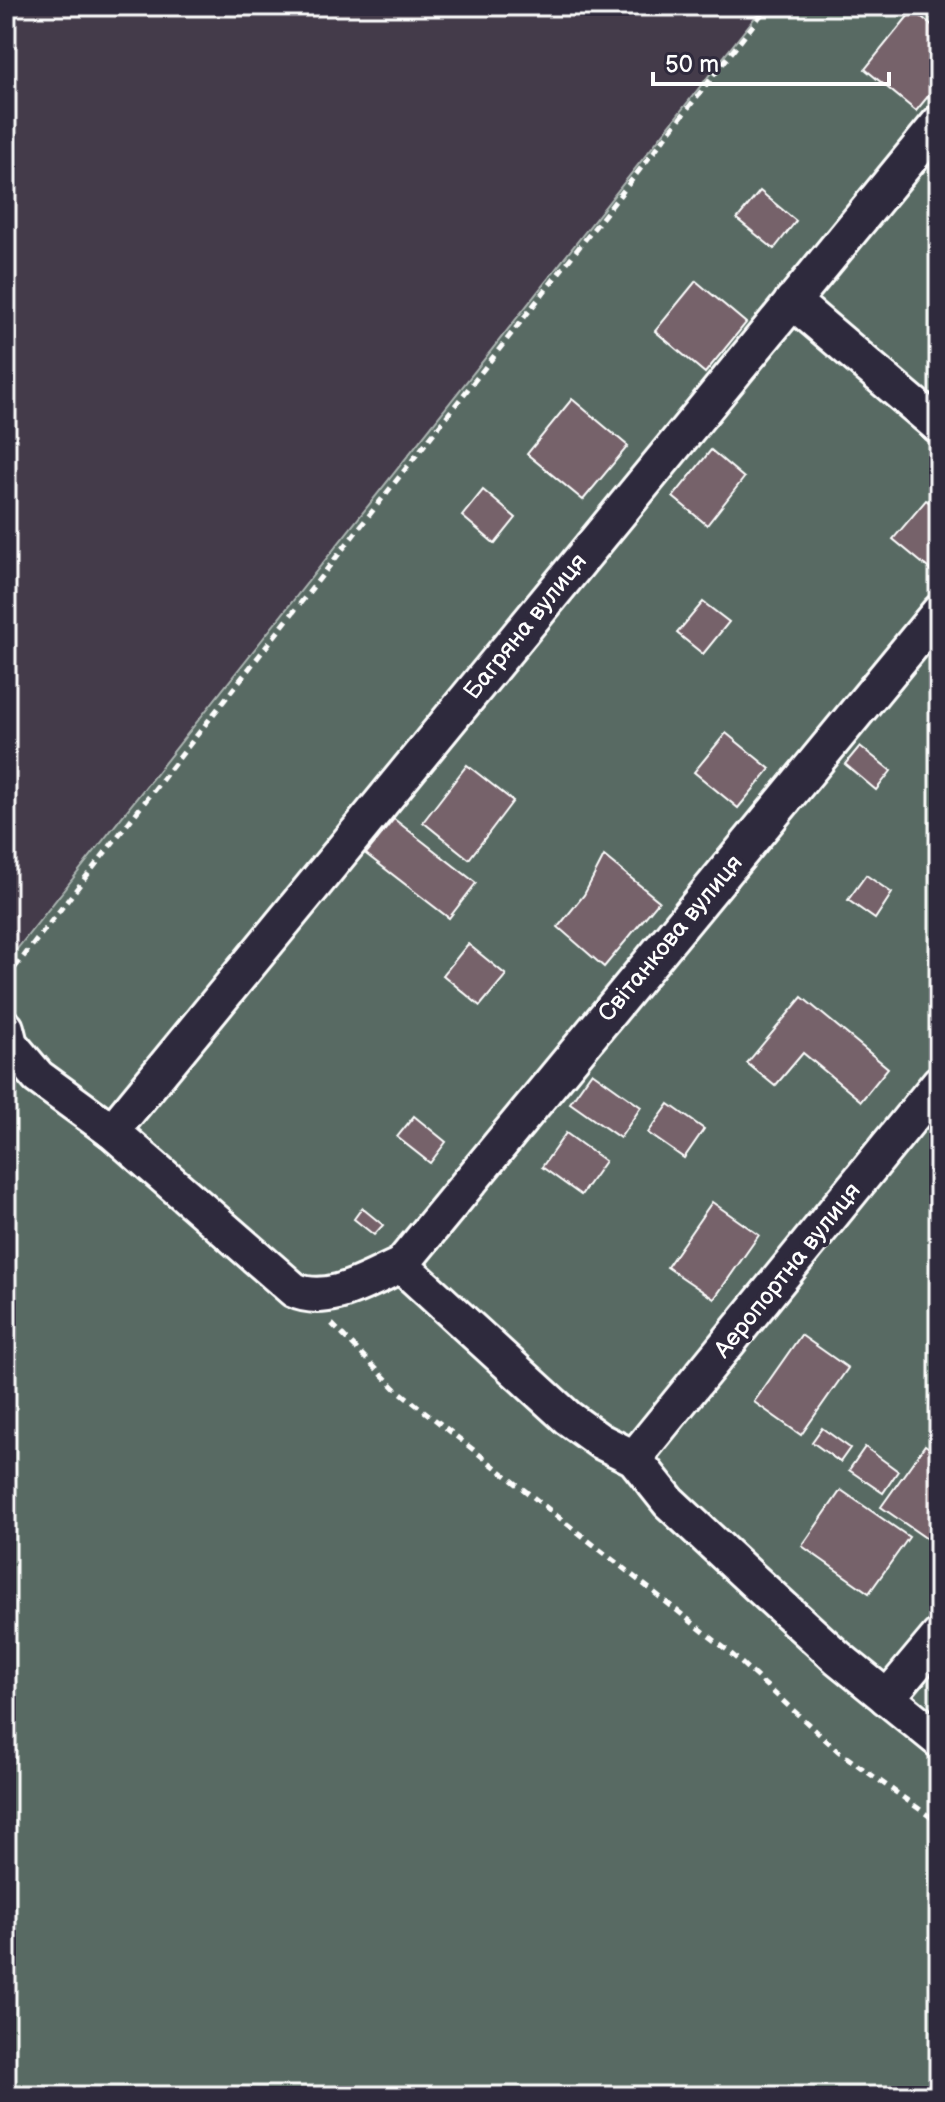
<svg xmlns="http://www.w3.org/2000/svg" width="945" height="2102" font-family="'Balsamiq Sans',sans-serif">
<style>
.green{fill:#586b64;stroke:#acb5b2;stroke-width:2}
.building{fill:#76626a;stroke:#fff;stroke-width:2}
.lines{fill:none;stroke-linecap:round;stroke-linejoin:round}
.minor-casing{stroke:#fff;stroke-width:40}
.path{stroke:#fff;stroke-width:5;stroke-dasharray:8 6;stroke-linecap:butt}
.minor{stroke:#2f2a3d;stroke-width:34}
.labels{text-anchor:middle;stroke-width:8;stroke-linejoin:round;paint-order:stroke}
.street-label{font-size:24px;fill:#fff;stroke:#2f2a3d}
</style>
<rect width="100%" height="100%" fill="#443b4a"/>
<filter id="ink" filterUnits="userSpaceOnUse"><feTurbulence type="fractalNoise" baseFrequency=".0125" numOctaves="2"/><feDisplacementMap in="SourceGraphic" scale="16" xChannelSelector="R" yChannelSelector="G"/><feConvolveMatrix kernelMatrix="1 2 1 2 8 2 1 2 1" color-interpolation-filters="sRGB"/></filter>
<g filter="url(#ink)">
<!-- green -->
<path class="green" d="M764 6H939V2096H6V963Z"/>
<!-- building -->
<g class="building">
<path d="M913 10 939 31V83L916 111 865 69Z"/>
<path d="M760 191 796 221 774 249 737 219Z"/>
<path d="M696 281 746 323 705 373 655 331Z"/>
<path d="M572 399 628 446 583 500 527 454Z"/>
<path d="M711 450 744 478 707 525 673 497Z"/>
<path d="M483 490 516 518 495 544 462 516Z"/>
<path d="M926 500 939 510V564L933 572 893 539Z"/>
<path d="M703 602 729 622 703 654 677 633Z"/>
<path d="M726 733 770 769 738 808 694 772Z"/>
<path d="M860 746 891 771 876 790 845 764Z"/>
<path d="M467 765 513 801 469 859 423 822Z"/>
<path d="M394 819 476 883 449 918 366 854Z"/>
<path d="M604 856 659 901 604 967 558 927 584 895Z"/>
<path d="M866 875 892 893 875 919 848 900Z"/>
<path d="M468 944 506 975 480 1006 443 975Z"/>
<path d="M802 997 888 1068 861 1101 803 1053 775 1086 747 1063Z"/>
<path d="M592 1072 641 1107 620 1138 570 1103Z"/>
<path d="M669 1104 704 1129 684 1158 648 1133Z"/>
<path d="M414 1116 446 1142 430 1163 397 1137Z"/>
<path d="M566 1133 605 1161 581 1195 542 1167Z"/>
<path d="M712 1202 759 1235 714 1299 667 1267Z"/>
<path d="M362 1208 383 1225 374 1235 354 1219Z"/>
<path d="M801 1335 848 1368 801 1435 754 1402Z"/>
<path d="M822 1428 850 1448 840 1462 812 1442Z"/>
<path d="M925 1445 939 1455V1534L933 1543 881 1507Z"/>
<path d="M865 1447 898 1471 883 1493 849 1470Z"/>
<path d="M841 1490 909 1537 869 1593 802 1546Z"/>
</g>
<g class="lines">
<!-- minor casing -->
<g class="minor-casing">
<g id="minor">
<path d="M792 301 939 426"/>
<path d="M6 1028 10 1044 38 1077 112 1131 294 1290C328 1306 369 1279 401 1265L939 612"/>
<path d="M112 1131 939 123"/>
<path d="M401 1265 568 1418 600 1441 634 1458 669 1502 757 1584 837 1657 939 1740"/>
<path d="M634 1458 939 1083"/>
<path d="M887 1698 939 1636"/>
</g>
</g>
<!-- path -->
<g class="path">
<path d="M6 979 768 6"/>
<path d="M332 1324 395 1388 727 1650 838 1751 939 1823"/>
</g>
<!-- minor -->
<use href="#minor" class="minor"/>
</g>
</g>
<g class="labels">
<!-- street labels -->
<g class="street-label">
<text transform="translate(525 626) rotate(-51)" y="8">Багряна вулиця</text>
<text transform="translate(670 938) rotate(-50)" y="8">Світанкова вулиця</text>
<text transform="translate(787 1270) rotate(-51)" y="8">Аеропортна вулиця</text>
</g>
</g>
<!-- margin -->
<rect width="945" height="2102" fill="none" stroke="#2f2a3d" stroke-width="32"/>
<rect x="16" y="16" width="913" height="2070" fill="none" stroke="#fff" stroke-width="3" filter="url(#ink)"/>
<!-- scale -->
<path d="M653 72v12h236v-12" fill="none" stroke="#ffffff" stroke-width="4"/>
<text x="665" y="72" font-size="24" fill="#ffffff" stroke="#2f2a3d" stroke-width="6" paint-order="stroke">50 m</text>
</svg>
